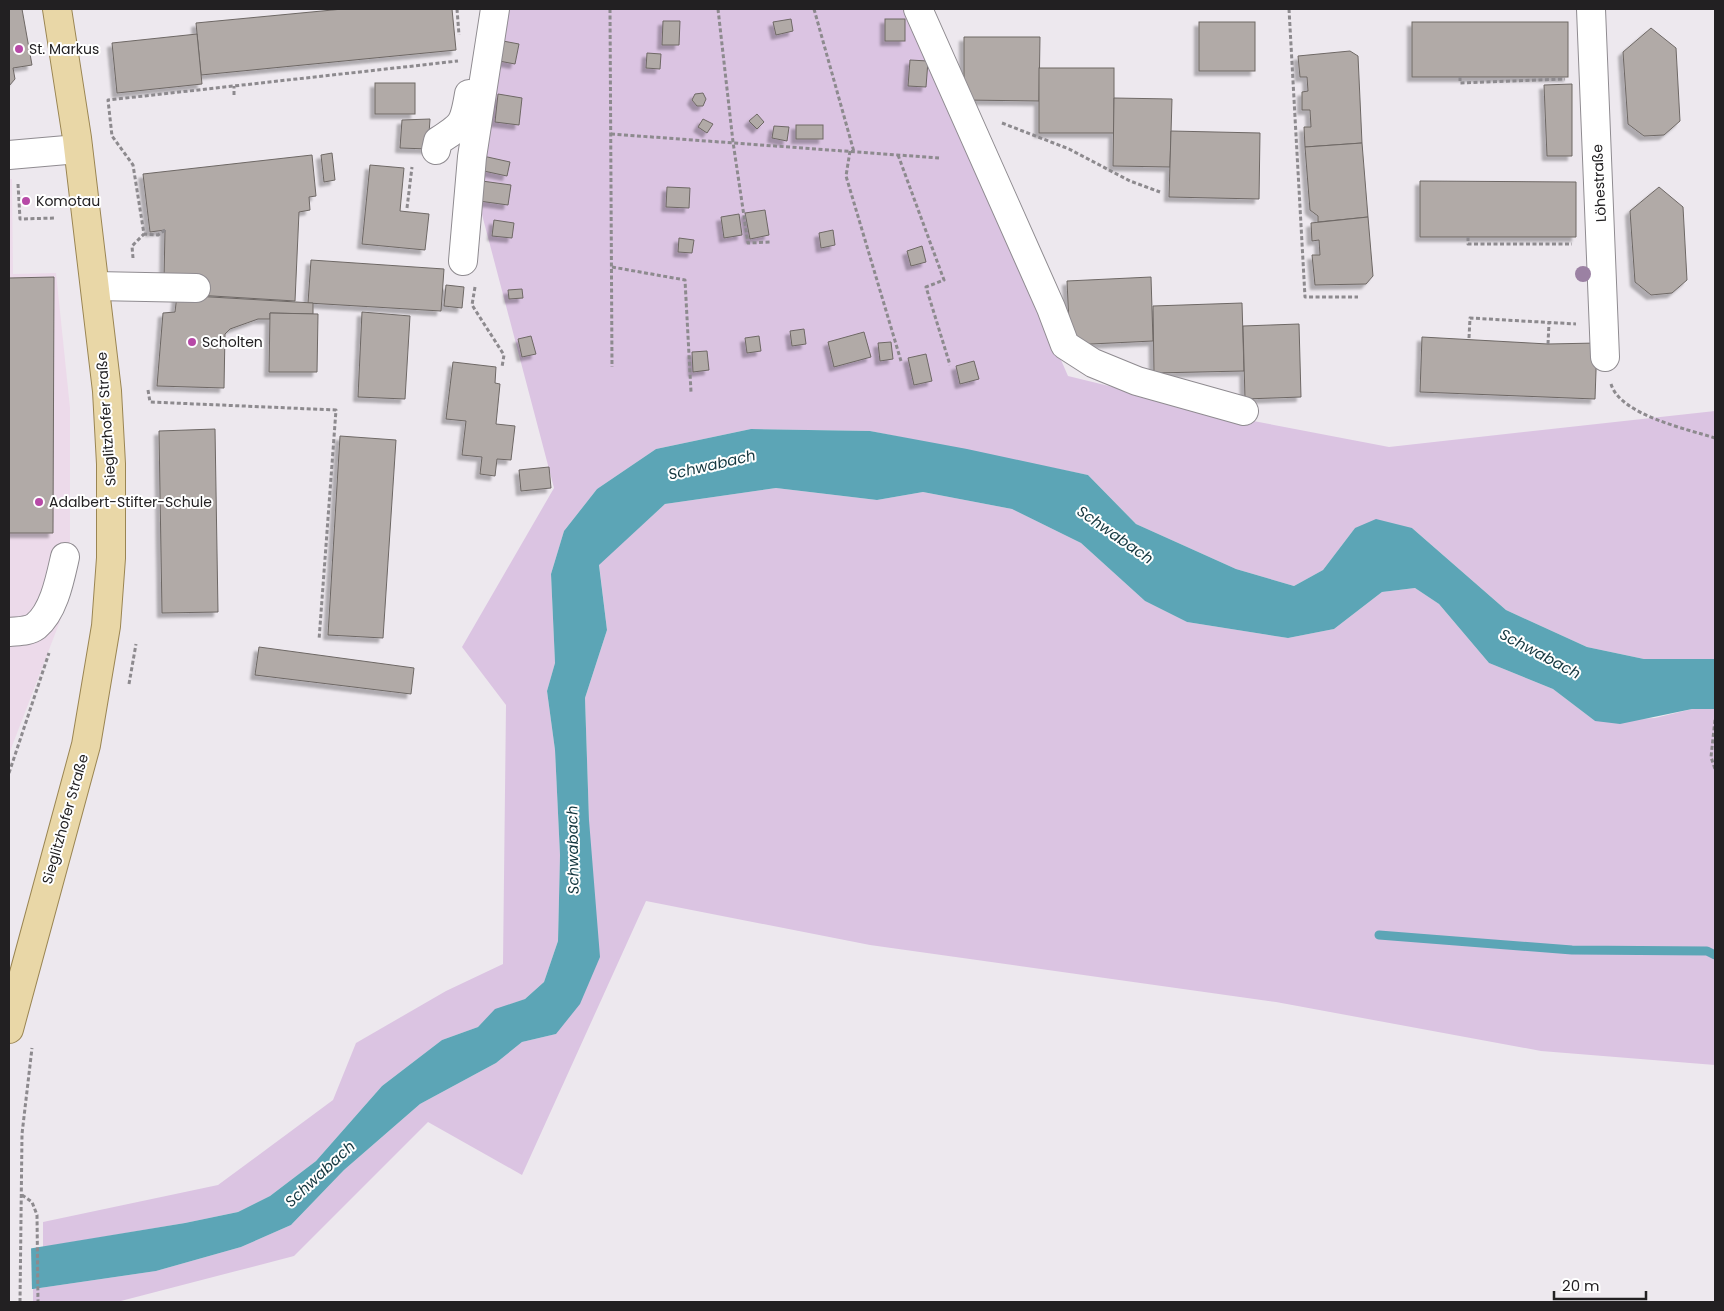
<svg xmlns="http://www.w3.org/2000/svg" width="1724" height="1311" font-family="Poppins,sans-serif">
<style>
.education{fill:#ecdaea}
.green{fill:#dbc4e2}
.water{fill:#5ca5b6}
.pier{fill:#ede8ee}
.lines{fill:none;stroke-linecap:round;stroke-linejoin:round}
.stream{stroke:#5ca5b6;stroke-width:9}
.building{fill:#b1aaa7;stroke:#6e6865;filter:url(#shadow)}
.minor-casing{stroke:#8f8b90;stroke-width:30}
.major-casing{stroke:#9a8552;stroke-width:30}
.path{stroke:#8d8a8e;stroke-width:3;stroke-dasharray:4 2.5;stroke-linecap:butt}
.minor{stroke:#fff;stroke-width:28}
.major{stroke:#e9d7a7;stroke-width:28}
.tree{fill:#9b81a3}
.poi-dot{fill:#b749a7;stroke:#fff;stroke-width:2}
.labels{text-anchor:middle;stroke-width:4;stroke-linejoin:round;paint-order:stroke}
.poi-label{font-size:14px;fill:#222022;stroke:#fff;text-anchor:start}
.street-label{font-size:14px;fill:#222022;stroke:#fff}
.water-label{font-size:15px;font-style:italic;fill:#14373f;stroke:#fff}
</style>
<defs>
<filter id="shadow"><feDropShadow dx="-4.5" dy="4.5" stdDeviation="1" flood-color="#0004"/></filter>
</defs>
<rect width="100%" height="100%" fill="#ede8ee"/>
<!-- education -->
<path class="education" d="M9 179H12L13 274 56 273 70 408V595L9 754Z"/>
<!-- green -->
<g class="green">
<path d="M501 9H907L1068 376 1248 420 1389 447 1715 411V659H1644L1587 647 1506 610 1412 528H1355L1323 570 1294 586 1236 569 1136 524 1088 475 870 431 751 429 656 449 597 489 564 531 551 574 555 663 547 691 555 750 560 855 558 941 544 982 525 999 495 1010 478 1027 442 1040 382 1086 316 1161 270 1196 238 1212 185 1223 43 1247V1222L218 1185 333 1100 356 1043 446 991 503 964 506 705 462 647 554 488 475 188Z"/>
<path d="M776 488 877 500 923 492 1012 509 1081 543 1145 601 1187 622 1288 638 1334 629 1382 592 1415 588 1439 604 1489 663 1553 689 1595 721 1655 718 1692 709H1715V1065L1541 1051 1276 1002 870 945 646 901 522 1175 428 1122 294 1256 117 1302H33V1289L156 1271 241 1247 291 1225 344 1170 420 1104 496 1063 522 1042 556 1034 589 820 585 698 607 630 599 564 665 504Z"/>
</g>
<!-- water -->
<path class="water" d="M751 429 870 431 967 449 1088 475 1136 524 1236 569 1294 586 1323 570 1355 528 1376 519 1412 528 1506 610 1587 647 1644 659H1715V709H1692L1620 724 1595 721 1553 689 1489 663 1439 604 1415 588 1382 592 1334 629 1288 638 1187 622 1145 601 1081 543 1012 509 923 492 877 500 776 488 665 504 599 565 607 630 585 698 589 820 600 957 580 1004 556 1034 522 1042 496 1063 420 1104 344 1170 291 1225 241 1247 156 1271 33 1289H9V1252L185 1223 238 1212 270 1196 316 1161 382 1086 442 1040 478 1027 495 1009 525 999 544 982 558 941 560 855 555 750 547 691 555 663 551 574 564 531 597 489 656 449Z"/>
<!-- pier -->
<path class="pier" d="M31 1246 32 1291H9V1249Z"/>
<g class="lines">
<!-- stream -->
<path class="stream" d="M1379 935 1572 950 1707 951 1715 955"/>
</g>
<!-- building -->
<g class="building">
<path d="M9 9H22L32 65 13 68 15 79 9 86Z"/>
<path d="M343 9H452L456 50 201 75 196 23Z"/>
<path d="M791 19 793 31 776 35 773 22Z"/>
<rect x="885" y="19" width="20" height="22"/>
<path d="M663 21H680L679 45H662Z"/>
<rect x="1199" y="22" width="56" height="49"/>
<rect x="1412" y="22" width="156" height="55"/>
<path d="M1651 28 1676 48 1680 121 1664 135 1644 136 1628 124 1623 52Z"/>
<path d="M197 34 202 84 117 93 112 43Z"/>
<path d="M964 37H1040L1039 101 964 100Z"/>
<path d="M503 41 519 44 515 64 499 61Z"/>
<path d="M1350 51 1358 56 1362 143 1305 147 1304 127H1311L1310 110H1302V92L1308 91 1307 77H1300L1298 56Z"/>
<path d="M647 53 661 54 660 69 646 68Z"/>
<path d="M910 60 928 61 926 87 908 86Z"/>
<rect x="1039" y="68" width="75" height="65"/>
<rect x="375" y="83" width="40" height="31"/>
<path d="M1572 84V156H1547L1544 85Z"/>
<path d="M703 93 706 99 703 106H697L692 100 695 94Z"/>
<path d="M498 94 522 98 519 125 495 122Z"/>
<path d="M1114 98 1172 99 1170 167 1113 166Z"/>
<path d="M757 114 764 122 757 129 749 121Z"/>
<path d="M430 119 428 149 400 148 402 120Z"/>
<path d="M703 119 713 124 707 133 698 127Z"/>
<rect x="796" y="125" width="27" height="14"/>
<path d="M774 126 789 127 787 141 772 138Z"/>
<path d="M1171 131 1260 133 1259 199 1169 197Z"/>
<path d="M1362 143 1368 217 1318 222V216L1310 210 1305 147Z"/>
<path d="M332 153 335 180 324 182 321 155Z"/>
<path d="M312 155 316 196 309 197 310 210 299 212 295 301 196 295 164 279 165 230 150 232 143 174Z"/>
<path d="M483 156 510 162 507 176 479 170Z"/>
<path d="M370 165 404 168 400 211 429 214 425 250 362 244Z"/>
<path d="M482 181 511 185 508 205 479 201Z"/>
<path d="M1420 181 1576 182V237H1420Z"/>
<path d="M667 187 690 188 689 208 666 207Z"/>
<path d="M1659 187 1683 207 1687 280 1672 293 1651 295 1635 282 1630 211Z"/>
<path d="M765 210 769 235 750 239 745 213Z"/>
<path d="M739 214 742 235 724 238 721 217Z"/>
<path d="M1368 217 1373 276 1366 284 1315 285 1312 255H1320L1319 240 1312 241 1311 223Z"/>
<path d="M494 220 514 223 512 238 492 236Z"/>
<path d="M833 230 835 245 821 248 819 233Z"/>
<path d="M679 238 694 240 692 253 678 252Z"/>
<path d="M922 246 926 262 911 266 907 251Z"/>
<path d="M311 260 444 269 441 311 308 303Z"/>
<path d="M54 277 53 533H9V278Z"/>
<path d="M1151 277 1153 341 1070 345 1067 281Z"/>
<path d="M446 285 464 287 462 308 444 306Z"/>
<path d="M522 289 523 298 509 299 508 290Z"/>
<path d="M177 295 313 303V314L270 313V319H258L230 329 225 334 224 388 157 386 163 313 175 312Z"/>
<path d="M1242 303 1244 371 1154 373 1153 306Z"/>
<path d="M362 312 410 316 405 399 358 397Z"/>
<path d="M270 313 318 314 317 372H269Z"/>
<path d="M1299 324 1301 397 1245 399 1243 326Z"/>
<path d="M804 329 806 344 792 346 790 331Z"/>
<path d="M864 332 871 357 834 367 828 342Z"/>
<path d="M531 336 536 354 522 357 518 339Z"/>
<path d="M759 336 761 351 747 353 745 338Z"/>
<path d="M1422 337 1548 344 1597 343 1595 399 1420 392Z"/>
<path d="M891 342 893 359 880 361 878 343Z"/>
<path d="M707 351 709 370 693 372 692 352Z"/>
<path d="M926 354 932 381 914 385 908 358Z"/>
<path d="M974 361 979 379 960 384 956 366Z"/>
<path d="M453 362 496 367 495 383 500 384 496 424 515 426 511 460 497 459 495 476 480 474 482 457 462 455 466 421 446 419Z"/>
<path d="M215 429 218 612 162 613 159 431Z"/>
<path d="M340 436 396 440 383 638 328 635Z"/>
<path d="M549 467 551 488 521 491 519 470Z"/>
<path d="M259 647 414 668 411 694 255 675Z"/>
</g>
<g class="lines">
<!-- minor casing -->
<g class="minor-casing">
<g id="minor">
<path d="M918 9 1051 308 1065 345 1093 363 1137 381 1244 411"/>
<path d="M1591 9 1605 357"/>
<path d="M436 150 438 141C463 125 464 124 469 94"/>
<path d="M9 155 78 149"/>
<path d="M463 261 472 157 495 9"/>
<path d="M95 286 196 288"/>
<path d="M9 632C18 631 28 632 36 626 54 611 60 579 65 557"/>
</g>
</g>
<!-- major casing -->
<g class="major-casing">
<path id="major" d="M9 1029 86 745 106 626 111 558V464L107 391 77 138 57 9"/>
</g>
<!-- path -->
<g class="path">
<path d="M457 9 459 35"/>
<path d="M610 9 612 367"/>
<path d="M718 9 733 142 748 243 771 242"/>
<path d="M814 9 854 152"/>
<path d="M1289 9 1305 297H1358"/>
<path d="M1460 77V83L1565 79"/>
<path d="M234 95V86"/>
<path d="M1002 123 1069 149 1130 181 1160 192"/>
<path d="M611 134 939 158"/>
<path d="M850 151 846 176 901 361"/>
<path d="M898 155 944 280 926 287 950 365"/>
<path d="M18 184 20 219 56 218"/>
<path d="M407 208 412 167"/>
<path d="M165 230 158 235 144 234 133 165 112 136 108 100 458 61"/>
<path d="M1468 237V244H1572"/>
<path d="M133 258 132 246 144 234"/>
<path d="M612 267 685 280 691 392"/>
<path d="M475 287 472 305 504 355 502 367"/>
<path d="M1469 338 1470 318 1576 324"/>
<path d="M1548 344 1549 323"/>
<path d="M1611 384C1620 415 1687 429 1715 438"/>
<path d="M148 390 150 402 336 410 319 640"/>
<path d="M129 684 136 644"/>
<path d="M1715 720 1711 757 1715 769"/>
<path d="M9 773 49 653"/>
<path d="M22 1195 32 1202 37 1215 38 1302"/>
<path d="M20 1302 22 1134 32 1048"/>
</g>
<!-- minor -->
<use href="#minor" class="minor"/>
<!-- major -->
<use href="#major" class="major"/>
</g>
<!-- trees -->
<circle class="tree" cx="1583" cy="274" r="8"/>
<!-- markers -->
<g class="poi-dot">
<circle cx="19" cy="49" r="5"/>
<circle cx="26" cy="201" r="5"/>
<circle cx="192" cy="342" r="5"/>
<circle cx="39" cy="502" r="5"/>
</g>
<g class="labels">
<!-- poi labels -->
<g class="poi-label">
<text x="29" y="54">St. Markus</text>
<text x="36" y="206">Komotau</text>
<text x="202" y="347">Scholten</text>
<text x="49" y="507">Adalbert-Stifter-Schule</text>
</g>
<!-- street labels -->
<g class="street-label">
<text transform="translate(1599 183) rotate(-93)" y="5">Löhestraße</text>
<text transform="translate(106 419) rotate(-94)" y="5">Sieglitzhofer Straße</text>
<text transform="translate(65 819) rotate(-74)" y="5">Sieglitzhofer Straße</text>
</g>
<!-- water labels -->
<g class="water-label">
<text transform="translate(712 465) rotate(-13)" y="5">Schwabach</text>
<text transform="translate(1115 535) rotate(35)" y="5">Schwabach</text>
<text transform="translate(1540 654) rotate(28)" y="5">Schwabach</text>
<text transform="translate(573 850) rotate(-91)" y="5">Schwabach</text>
<text transform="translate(320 1174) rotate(-43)" y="5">Schwabach</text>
</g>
</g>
<!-- border -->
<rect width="1724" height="1311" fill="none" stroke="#222022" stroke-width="20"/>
<!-- scale -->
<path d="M1554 1291v8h92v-8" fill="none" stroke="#222022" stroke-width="2.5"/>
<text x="1562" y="1291" font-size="15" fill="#222022" stroke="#ffffff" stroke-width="4" paint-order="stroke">20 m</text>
</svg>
